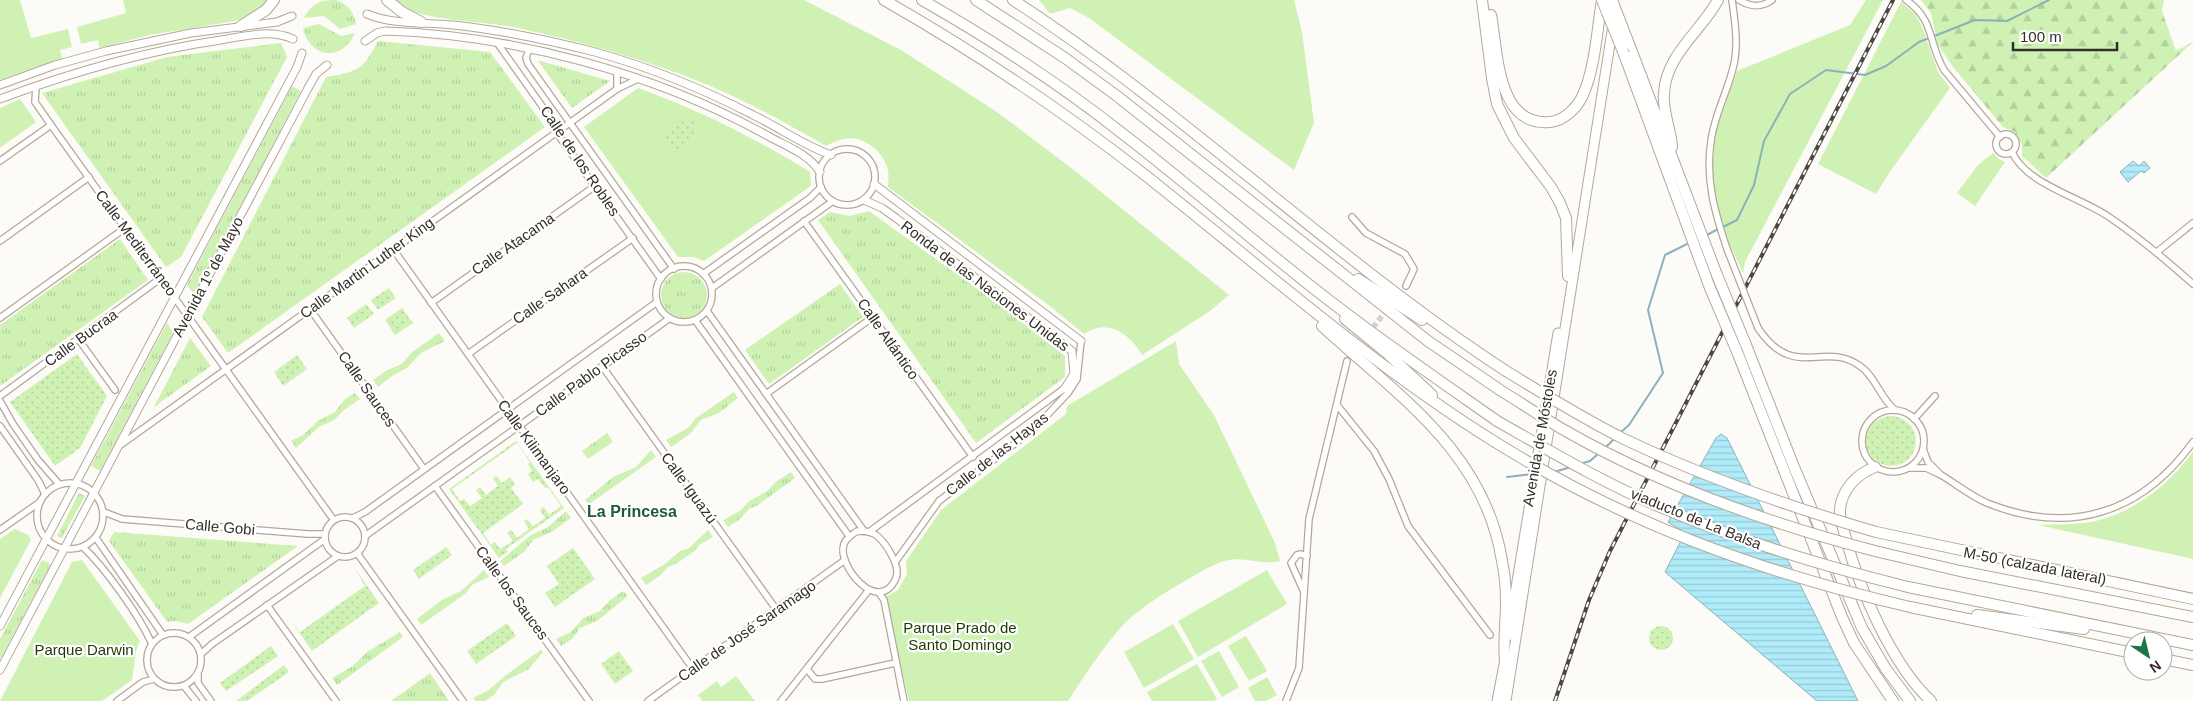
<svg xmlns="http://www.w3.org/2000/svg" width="2193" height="701" font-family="Helvetica,sans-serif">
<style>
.grass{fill:url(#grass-tufts)}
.forest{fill:url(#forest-firs)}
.park{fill:#cff2b4}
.garden{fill:url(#garden-dots);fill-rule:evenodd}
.water{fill:url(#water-rules);stroke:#8ab2ba}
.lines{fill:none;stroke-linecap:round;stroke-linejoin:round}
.stream{stroke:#8ab2ba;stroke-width:2}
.minor-tunnel{stroke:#d5d2ce;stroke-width:5.5;stroke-dasharray:5.5 3;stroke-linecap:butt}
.minor-casing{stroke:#b5a798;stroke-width:8}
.tertiary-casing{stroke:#b5a798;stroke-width:9}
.primary-casing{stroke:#b5a798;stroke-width:11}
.motorway-casing{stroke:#b5a798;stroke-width:12}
.minor{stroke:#fff;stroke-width:5.5}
.tertiary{stroke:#fff;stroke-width:7}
.primary{stroke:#fff;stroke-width:9}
.motorway{stroke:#fff;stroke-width:10}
.rail-casing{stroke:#4d4741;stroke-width:4}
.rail{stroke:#fff;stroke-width:2;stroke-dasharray:5.5;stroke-linecap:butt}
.minor-bridge-casing{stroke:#b5a798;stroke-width:8;stroke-linecap:butt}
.motorway-bridge-casing{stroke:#b5a798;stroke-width:12;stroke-linecap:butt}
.minor-bridge{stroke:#fff;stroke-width:5.5}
.motorway-bridge{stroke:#fff;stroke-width:10}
.labels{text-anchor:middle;stroke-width:4.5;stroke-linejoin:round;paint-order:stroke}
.street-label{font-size:15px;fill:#342e28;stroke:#fff}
.park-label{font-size:15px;fill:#1f3702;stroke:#fff}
.neighbourhood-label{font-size:16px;font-weight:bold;fill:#1e593b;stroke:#fff}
</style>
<defs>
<pattern id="grass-tufts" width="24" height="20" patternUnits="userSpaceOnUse" patternTransform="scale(1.25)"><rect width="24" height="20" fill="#cff2b4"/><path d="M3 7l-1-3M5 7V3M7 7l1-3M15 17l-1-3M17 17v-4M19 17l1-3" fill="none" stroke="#b2d09b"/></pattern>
<pattern id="forest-firs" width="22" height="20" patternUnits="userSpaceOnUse" patternTransform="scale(1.25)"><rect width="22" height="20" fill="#cff2b4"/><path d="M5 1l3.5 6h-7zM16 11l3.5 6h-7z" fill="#b2d09b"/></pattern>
<pattern id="garden-dots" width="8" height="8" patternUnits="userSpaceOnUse" patternTransform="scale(1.25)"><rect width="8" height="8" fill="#cff2b4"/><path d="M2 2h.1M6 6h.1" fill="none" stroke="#b2d09b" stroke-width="1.8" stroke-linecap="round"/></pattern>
<pattern id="water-rules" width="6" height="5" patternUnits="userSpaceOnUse" patternTransform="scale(1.25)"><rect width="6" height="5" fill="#afebf9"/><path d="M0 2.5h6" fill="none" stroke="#97cad5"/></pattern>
</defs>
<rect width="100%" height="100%" fill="#fdfbf7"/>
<!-- grass -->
<g class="grass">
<path d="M336 0C348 4 354 12 356 24L340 29 324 16 304 18C311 4 320 0 336 0Z"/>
<path d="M319 24 341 36 355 33C343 62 310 59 303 28Z"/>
<path d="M378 41 490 52 545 127 228 353 202 317 326 77C358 72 363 70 378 41Z"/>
<path d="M281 43 287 57 181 257 166 267 42 93 167 57Z"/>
<path d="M538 61H541L610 81 572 108Z"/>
<path d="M292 86 301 91 194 295 187 285Z"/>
<path d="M869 211 1001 306 1065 356V377L976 443 818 220 830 212 849 216Z"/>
<path d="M120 239 148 280 0 386V325Z"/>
<circle cx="684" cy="295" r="23"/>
<path d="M840 284 863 317 769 384 745 350Z"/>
<path d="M167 323 173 333 100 471 91 466Z"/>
<path d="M439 333 445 341 421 353 407 368 392 376 378 387 373 380 387 370 402 364 411 353Z"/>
<path d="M190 338 211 366 154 407Z"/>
<path d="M734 392 738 398 719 413 701 420 690 434 671 447 666 440 688 428 696 418Z"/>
<path d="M355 393 360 399 344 410 334 420 319 427 296 448 291 441 303 435 318 421 335 412 344 400Z"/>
<path d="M607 433 613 442 588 459 582 451Z"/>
<path d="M651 450 656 457 588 505 585 500 613 477 636 467Z"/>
<path d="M791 472 795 478 758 505 749 509 739 520 728 527 723 520 740 511 748 502 767 491 777 481Z"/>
<path d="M79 493 85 496 62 538 57 536Z"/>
<path d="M566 511 571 518 553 531 533 540 525 551 504 566 500 561 531 535 548 527Z"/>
<path d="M708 530 713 537 699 545 696 550 676 564 668 567 661 575 646 585 641 578 665 564 680 551 689 548Z"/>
<path d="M114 532 298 546 188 624 176 621 167 622 109 541Z"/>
<path d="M42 560 51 564 0 660V639Z"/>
<path d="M484 570 489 577 472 585 465 594 421 625 417 619 442 600 461 591Z"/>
<path d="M623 591 628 596 597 621 580 628 572 639 561 646 556 639 571 632 583 618 600 611 609 601Z"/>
<path d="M400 632 403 637 337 685 332 678 353 666 367 652Z"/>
<path d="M541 650 543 652 529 669 503 682 494 695 485 701H475L473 698C479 694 486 693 491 688 506 674 524 662 541 650Z"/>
<path d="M430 673 449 701H391Z"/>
</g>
<!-- forest -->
<path class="forest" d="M1921 0H2164L2162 11 2176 51 2193 42 2046 178 2022 156V145L2015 132 2003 127 1953 67 1938 45 1931 13Z"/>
<!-- park -->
<g class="park">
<path d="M0 0H20L31 38 68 29 72 47 60 50 63 60 43 65 0 80Z"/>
<path d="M123 0H270L254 15 235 21 150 35 99 48 98 40 81 44 77 27 126 13Z"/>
<path d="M393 0H804L901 50 997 112 1074 170 1229 295 1210 311 1142 355C1129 333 1107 318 1084 334L1051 307 888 187C888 182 889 176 888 171 885 153 864 134 844 139 838 140 832 143 826 146 787 124 749 102 708 85 645 59 579 41 513 27 485 21 410 21 393 0Z"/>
<path d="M1039 0H1294L1302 32 1314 123 1294 170 1089 18 1070 8 1050 14Z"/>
<path d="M1866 0H1883L1745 262 1743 273 1729 243 1718 210 1712 175 1716 129 1737 71 1850 25Z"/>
<path d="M1901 2 1915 14 1923 29 1938 72 1950 88 1889 173 1876 194 1818 164Z"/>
<path d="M638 88C699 110 755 138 810 172L811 186 704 261 694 257H678L584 127Z"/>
<path d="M20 99 36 122 0 148V108Z"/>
<path d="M1993 153 1999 159 2005 162 1975 206 1957 193 1978 165Z"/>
<path d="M1176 341 1179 364 1214 415 1275 543 1280 561C1261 566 1242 555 1224 561 1209 566 1196 575 1183 582 1163 594 1141 607 1124 624 1103 647 1085 675 1068 701H909L885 597 898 590 907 574 906 561 941 510 1066 414 1067 406Z"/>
<path d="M2193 452V559L2038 525C2054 524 2070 525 2085 523 2130 516 2167 487 2193 452Z"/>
<path d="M15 529 28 535 31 540 0 598V539Z"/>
<path d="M82 560 140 641 136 651 132 680 102 701H0L72 562Z"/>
<path d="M1267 570 1287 604 1198 657 1178 621Z"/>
<path d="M1173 624 1194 659 1144 688 1124 652Z"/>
<path d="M1246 636 1267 671 1249 681 1228 646Z"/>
<path d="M1219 651 1239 687 1222 697 1201 661Z"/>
<path d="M1197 664 1217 699 1214 701H1152L1147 692Z"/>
<path d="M736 676 755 701H702L698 695 717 681 721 687Z"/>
<path d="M1267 677 1277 695 1266 701H1255L1248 688Z"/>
</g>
<!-- garden -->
<g class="garden">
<path d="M695 117 699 123 692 129 697 137 677 151 665 136 671 131 668 127 673 123 676 127 685 120 687 122Z"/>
<path d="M389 288 396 298 378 310 371 300Z"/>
<path d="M366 304 374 314 354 328 347 318Z"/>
<path d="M402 308 413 323 395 335 385 320Z"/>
<path d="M77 354 107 396 80 448 55 466 10 402Z"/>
<path d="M297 355 307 369 283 386 274 372Z"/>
<circle cx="1891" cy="441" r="25"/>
<path d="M516 441 564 508 506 549 508 552 499 558 449 489ZM517 443 530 462 528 464 532 471 528 474 533 482 538 479 545 488 548 487 561 506 549 515 544 507 540 510 545 518 533 526 527 519 524 521 529 529 517 538 511 530 507 533 513 541 500 549 495 542 491 545 483 533 523 504 511 488 515 485 510 477 502 483 496 476 493 478 498 486 486 495 480 487 476 490 482 498 470 506 464 499 460 501 452 489Z"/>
<path d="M446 547 452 555 419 579 413 570Z"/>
<path d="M573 548 595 579 555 607 545 593 559 584 547 566Z"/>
<path d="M354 567 379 603 312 651 291 621 300 632 365 586Z"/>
<path d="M507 623 516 636 476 664 467 651Z"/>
<circle cx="1661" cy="638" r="12"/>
<path d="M271 646 278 656 226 691 220 683Z"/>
<path d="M619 651 633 671 615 684 601 664Z"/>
<path d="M284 665 289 672 247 701H236Z"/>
</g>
<!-- water -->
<g class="water">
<path d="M2133 161 2139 166 2144 161 2150 168 2144 173 2141 171 2128 182 2120 172Z"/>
<path d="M1721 434 1727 438 1858 701H1817L1665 572 1685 533 1668 522 1716 438Z"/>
</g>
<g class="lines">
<!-- stream -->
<g class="stream">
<path d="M1723 227 1737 220 1754 185 1764 141 1790 94 1826 70 1865 75 1886 66 1919 42 1975 20 2007 21 2049 0"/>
<path d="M1705 236 1718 229"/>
<path d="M1621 432 1629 425 1663 373 1648 310 1665 255 1689 243"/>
<path d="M1605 448 1614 439"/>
<path d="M1580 464 1590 461 1599 453"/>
<path d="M1554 472 1571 467"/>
<path d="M1507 477 1532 474"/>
</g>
<!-- minor-tunnel -->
<path class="minor-tunnel" d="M1347 361 1389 307"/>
<!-- minor casing -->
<g class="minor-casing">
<g id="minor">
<path d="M1739 0C1751 7 1761 8 1772 0"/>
<path d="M1906 0C1935 20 1928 43 1944 70L2000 137"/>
<path d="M498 44 542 106 556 132 661 279"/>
<path d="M529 49 526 58 528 64 674 269"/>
<path d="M36 86 35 102 51 125 333 519"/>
<path d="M617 89 638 79"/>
<circle cx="2006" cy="144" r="10"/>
<circle cx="847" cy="177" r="28"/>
<path d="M2012 152C2026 184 2080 197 2109 217 2139 237 2166 260 2193 284"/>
<path d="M0 161 51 125"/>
<path d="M1352 217 1366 233 1405 254 1414 269 1406 286"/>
<path d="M804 221 973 457"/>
<path d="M0 241 89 177"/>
<path d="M393 249 693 669"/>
<path d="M1727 249C1715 213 1705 180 1711 141 1714 116 1727 93 1733 68 1739 46 1735 22 1732 0"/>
<path d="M2157 252 2193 223"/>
<circle cx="684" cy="294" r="28"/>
<path d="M703 274 810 198 821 187"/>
<path d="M712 288 833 201"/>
<path d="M431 303 595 186"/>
<path d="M310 309 424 469"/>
<path d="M707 311 864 531"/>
<path d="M0 318 125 228"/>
<path d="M695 320 849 536"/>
<path d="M1758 328C1794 382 1824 340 1860 366 1876 377 1880 398 1895 410"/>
<path d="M79 340 115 390"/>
<path d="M468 354 633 238"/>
<path d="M602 366 776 609"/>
<path d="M766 394 873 317"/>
<path d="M0 396 161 278"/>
<path d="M0 401 13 424 38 460 59 484"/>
<path d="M1337 405 1374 451 1389 479 1408 526 1490 635"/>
<circle cx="1893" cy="441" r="31"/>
<path d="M1914 419 1935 396"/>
<path d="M0 426 38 480 45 494"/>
<path d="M119 446 617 89V71"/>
<path d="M1910 468H1926L1941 475 1928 462 1923 449"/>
<path d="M1941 475C1956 484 1971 496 1987 503 2069 536 2141 514 2193 442"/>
<circle cx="70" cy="516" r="33"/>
<path d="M435 486 589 701"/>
<path d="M104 512 122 519 308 534H325"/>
<circle cx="345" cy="537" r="20"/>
<path d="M353 518 365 512 657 302"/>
<path d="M0 530 40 502"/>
<path d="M857 531C864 531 870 531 876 535 886 543 901 566 896 578 879 617 836 565 844 544 846 538 852 535 857 531Z"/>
<path d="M869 532 1065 388"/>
<path d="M365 536 670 318"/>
<path d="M96 538 163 635"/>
<path d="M83 547C106 569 139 615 152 644"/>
<path d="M357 553 463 701"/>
<path d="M896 561 939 501 1034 429 1068 393 1077 379 1081 341"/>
<path d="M1304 592 1291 563 1297 555 1301 554 1307 556"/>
<path d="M879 593 884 600 904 701"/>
<path d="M267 605 336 701"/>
<circle cx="174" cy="660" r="27"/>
<path d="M189 637 325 539"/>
<path d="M201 654 212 644 338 556"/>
<path d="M807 669 815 679H822L895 663"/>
<path d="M198 675V683L211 701"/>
<path d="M184 686 196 701"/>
<path d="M117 701 143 682 154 679"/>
<path d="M648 701 845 560"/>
<path d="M781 701 868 591"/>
<path d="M1286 701 1299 668 1309 519 1347 361"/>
</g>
</g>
<!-- tertiary casing -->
<g class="tertiary-casing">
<g id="tertiary">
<path d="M367 14C393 25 425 22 453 25 501 30 548 40 595 52 649 67 703 89 753 115 780 128 803 145 831 155"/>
<path d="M365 41 377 33 385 31C514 35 655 73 768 136 786 146 809 154 820 172"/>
<path d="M0 85 55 65 106 51 191 33 277 22 292 16"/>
<path d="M0 99C72 72 145 51 221 40 244 36 271 29 293 39"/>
<path d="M874 184 1081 341"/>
<path d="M864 200 882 208 896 218 1072 351 1074 374 1065 388"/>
<path d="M0 626 297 67 302 53"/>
<path d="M0 670 307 90 316 74 327 65"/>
</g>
</g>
<!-- primary casing -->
<g class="primary-casing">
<g id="primary">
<path d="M1508 636 1558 333"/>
<path d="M1497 701 1506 654"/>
<path d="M1506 701 1613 25"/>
</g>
</g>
<!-- motorway casing -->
<g class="motorway-casing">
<g id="motorway">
<path d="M387 0 402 12 421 22"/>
<path d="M884 0C975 52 1062 110 1145 175 1260 266 1370 364 1495 442"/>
<path d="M922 0C992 40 1060 84 1123 134 1179 177 1232 223 1287 267 1354 322 1426 371 1497 421"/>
<path d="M976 0 1065 58 1117 96 1428 341 1500 390"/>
<path d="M1013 0C1186 112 1334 259 1506 371"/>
<path d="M1482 0 1492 78 1497 104 1514 138 1551 187 1560 203 1566 218 1568 276"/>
<path d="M1491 15C1498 53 1497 127 1550 122 1563 121 1576 109 1582 97 1595 70 1597 30 1602 0"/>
<path d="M241 26 266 10 274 0"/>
<path d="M1629 44 1717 275"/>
<path d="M1624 54 1710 288"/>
<path d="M1672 147C1671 129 1662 111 1664 93 1666 55 1701 31 1718 0"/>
<path d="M1358 279 1422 320"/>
<path d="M1345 319 1389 355 1432 395"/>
<path d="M1322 326C1397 395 1485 452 1502 561 1505 575 1506 589 1506 603 1506 622 1503 640 1505 660"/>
<path d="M1746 345 1794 467 1862 628 1886 669 1910 701"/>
<path d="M1738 354 1842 617 1854 643 1893 701"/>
<path d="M1875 467C1857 474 1842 489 1840 509 1839 519 1844 530 1846 539 1860 590 1892 665 1931 701"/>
<path d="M1876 532 2193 599"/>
<path d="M1879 552 1960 571 2193 617"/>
<path d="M1908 587 2193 645"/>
<path d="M1910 607 2133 653"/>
<path d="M1977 615 2084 629"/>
<path d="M2163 659 2193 665"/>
</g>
</g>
<!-- minor -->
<use href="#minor" class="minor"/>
<!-- tertiary -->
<use href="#tertiary" class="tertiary"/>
<!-- primary -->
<use href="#primary" class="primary"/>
<!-- motorway -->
<use href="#motorway" class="motorway"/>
<!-- rail casing -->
<g class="rail-casing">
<path id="rail" d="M1555 701 1589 600 1610 551 1893 0"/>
</g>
<!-- rail -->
<use href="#rail" class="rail"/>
<!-- minor-bridge casing -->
<g class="minor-bridge-casing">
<path id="minor-bridge" d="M1727 249 1758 328"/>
</g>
<!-- motorway-bridge casing -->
<g class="motorway-bridge-casing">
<g id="motorway-bridge">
<path d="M1602 0 1624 54"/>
<path d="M1612 0 1629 44"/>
<path d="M1717 275 1746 345"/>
<path d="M1710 288 1738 354"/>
<path d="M1506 371C1545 395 1584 419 1624 439 1706 478 1790 507 1876 532"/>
<path d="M1500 390C1521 403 1542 417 1564 430 1662 486 1770 524 1879 552"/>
<path d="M1497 421C1550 451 1602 482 1658 506 1739 541 1823 566 1908 587"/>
<path d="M1495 442C1627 524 1760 572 1910 607"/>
</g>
</g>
<!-- minor-bridge -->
<use href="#minor-bridge" class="minor-bridge"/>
<!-- motorway-bridge -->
<use href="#motorway-bridge" class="motorway-bridge"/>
</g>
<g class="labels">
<!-- street labels -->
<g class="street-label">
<text transform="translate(580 161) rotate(56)" y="5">Calle de los Robles</text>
<text transform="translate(136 243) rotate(54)" y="5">Calle Mediterráneo</text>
<text transform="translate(513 244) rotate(-35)" y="5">Calle Atacama</text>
<text transform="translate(367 268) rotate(-36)" y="5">Calle Martin Luther King</text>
<text transform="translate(208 277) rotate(-62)" y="5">Avenida 1º de Mayo</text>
<text transform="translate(985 286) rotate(37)" y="5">Ronda de las Naciones Unidas</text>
<text transform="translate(550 296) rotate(-35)" y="5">Calle Sahara</text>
<text transform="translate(81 338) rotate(-36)" y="5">Calle Bucraa</text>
<text transform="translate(888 339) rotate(55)" y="5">Calle Atlántico</text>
<text transform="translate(591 374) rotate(-36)" y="5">Calle Pablo Picasso</text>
<text transform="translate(367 389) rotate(55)" y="5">Calle Sauces</text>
<text transform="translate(1540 438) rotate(-80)" y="5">Avenida de Móstoles</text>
<text transform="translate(534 447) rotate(54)" y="5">Calle Kilimanjaro</text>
<text transform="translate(997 454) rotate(-38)" y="5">Calle de las Hayas</text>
<text transform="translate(689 488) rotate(54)" y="5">Calle Iguazú</text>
<text transform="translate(1696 519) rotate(22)" y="5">viaducto de La Balsa</text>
<text transform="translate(220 527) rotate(5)" y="5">Calle Gobi</text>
<text transform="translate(2035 566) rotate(11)" y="5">M-50 (calzada lateral)</text>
<text transform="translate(512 593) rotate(54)" y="5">Calle los Sauces</text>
<text transform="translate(747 631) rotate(-35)" y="5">Calle de José Saramago</text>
</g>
<!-- park labels -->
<g class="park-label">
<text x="960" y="633">Parque Prado de<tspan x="960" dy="17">Santo Domingo</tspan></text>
<text x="84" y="655">Parque Darwin</text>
</g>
<!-- neighbourhood labels -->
<g class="neighbourhood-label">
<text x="632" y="517">La Princesa</text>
</g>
</g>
<!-- north arrow -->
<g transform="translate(2148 656) rotate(145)"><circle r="24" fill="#ffffff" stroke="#aeaba9"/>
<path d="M0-4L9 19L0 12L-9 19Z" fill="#19754a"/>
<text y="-8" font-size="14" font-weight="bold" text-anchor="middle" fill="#342e28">N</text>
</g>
<!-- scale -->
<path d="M2013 42v8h104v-8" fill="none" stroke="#342e28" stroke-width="2.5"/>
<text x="2020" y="42" font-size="15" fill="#342e28" stroke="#ffffff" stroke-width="4" paint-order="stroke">100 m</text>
</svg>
